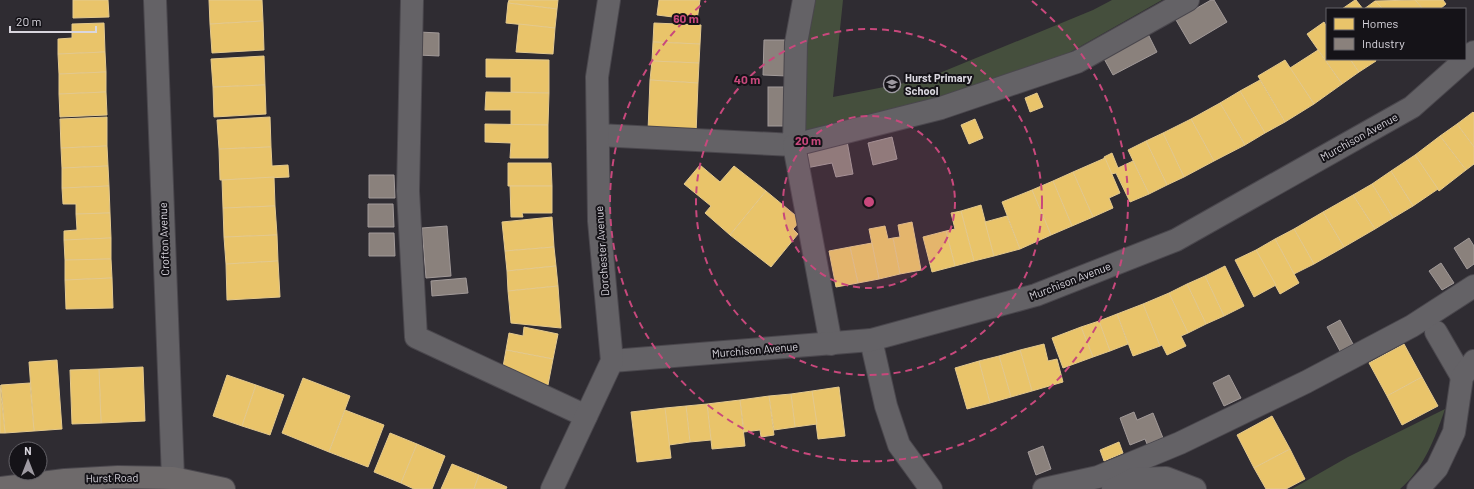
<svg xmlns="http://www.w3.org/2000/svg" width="1474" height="489" font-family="Barlow,sans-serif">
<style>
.green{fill:#454f3d}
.homes{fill:#e9c46a;stroke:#e4c98d}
.industry{fill:#8a817c;stroke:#a29a99}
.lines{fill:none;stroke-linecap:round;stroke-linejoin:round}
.minor-casing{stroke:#4a474d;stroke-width:24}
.major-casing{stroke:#4a474d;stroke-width:24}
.minor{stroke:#646266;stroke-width:22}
.major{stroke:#6e6a6b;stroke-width:22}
.ring{fill:none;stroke:#c8487c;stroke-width:2;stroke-dasharray:7 5}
.labels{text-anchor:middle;stroke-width:4;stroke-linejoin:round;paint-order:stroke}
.poi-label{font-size:11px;font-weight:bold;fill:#d9d6de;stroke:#151318;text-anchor:start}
.street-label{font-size:11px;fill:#d9d6de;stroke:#151318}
.centre{fill:#c8487c;stroke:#151318;stroke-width:2}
.ring-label{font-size:12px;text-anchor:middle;font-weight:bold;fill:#c8487c;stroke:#151318;stroke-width:4;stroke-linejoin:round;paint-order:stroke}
</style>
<rect width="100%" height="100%" fill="#2f2c32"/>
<!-- green -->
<g class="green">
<path d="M810 0H843L833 97 925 79 1093 10 1112 0H1162L1058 59 926 105 798 137Z"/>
<path d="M1445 409C1435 438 1424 468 1400 489H1292L1348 457Z"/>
</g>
<!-- homes -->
<g class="homes">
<path d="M73 0H108L109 17 73 18Z"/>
<path d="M209 0H262L263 21 210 24Z"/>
<path d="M509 0H558L557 9 508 3Z"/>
<path d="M659 0H700L697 20 657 15Z"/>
<path d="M1356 0 1363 9H1342L1355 0Z"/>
<path d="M1415 0H1443L1446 4 1440 9H1423Z"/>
<path d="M1415 0 1423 9H1383L1375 1Z"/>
<path d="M1375 1 1383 9H1364Z"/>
<path d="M508 3 557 9 555 28 506 23Z"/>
<path d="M263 21 264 50 212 53 210 24Z"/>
<path d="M1324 22 1327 27V59H1350L1359 72 1342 84 1307 34Z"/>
<path d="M104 23 105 52 58 54V39L72 38V24Z"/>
<path d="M654 23 701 25 700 44 653 42Z"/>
<path d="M519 24 555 28 553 54 516 52Z"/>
<path d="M653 42 700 44 699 63 652 61Z"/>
<path d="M1318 50 1342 84 1314 104 1290 68Z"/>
<path d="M105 52 106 72 59 74 58 54Z"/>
<path d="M264 56 265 85 213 87 211 59Z"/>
<path d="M486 59 549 60V93L511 92V77H486Z"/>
<path d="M1350 59H1375L1376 61 1359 72Z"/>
<path d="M1285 60 1314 104 1285 122 1258 76Z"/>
<path d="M652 61 699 63 698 83 650 80Z"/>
<path d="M106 72V92L59 94V74Z"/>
<path d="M650 80 698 83 696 134 648 131Z"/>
<path d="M1260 80 1285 122 1265 133 1240 91Z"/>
<path d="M265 85 266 114 214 117 213 87Z"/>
<path d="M1240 91 1265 133 1245 145 1220 103Z"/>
<path d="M106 92 107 115 60 117 59 94Z"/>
<path d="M486 92 549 93 548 125H511V110H485Z"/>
<path d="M1037 93 1043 107 1030 112 1025 98Z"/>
<path d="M1220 103 1245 145 1214 161 1191 119Z"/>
<path d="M1473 112 1474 113V147L1457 124Z"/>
<path d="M107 117V146L61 148 60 119Z"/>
<path d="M270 117 271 147 219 149 217 120Z"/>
<path d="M975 119 983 138 969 144 961 125Z"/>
<path d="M1191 119 1214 161 1184 177 1163 133Z"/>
<path d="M485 124 548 125V158H510L511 143 485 142Z"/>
<path d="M1457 124 1474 147V164L1466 170 1440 136Z"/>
<path d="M1163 133 1184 177 1167 185 1146 141Z"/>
<path d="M1440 136 1466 170 1439 191 1415 155Z"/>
<path d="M1146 141 1167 185 1149 194 1128 150Z"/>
<path d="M107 146 108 166 62 168 61 148Z"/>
<path d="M271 147 272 166 288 165 289 177 220 180 219 149Z"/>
<path d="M1112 153 1118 168 1133 161 1149 194 1130 202 1116 173 1111 174 1104 157Z"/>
<path d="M1415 155 1438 189 1413 206 1391 171Z"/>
<path d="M1105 158 1120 193 1109 198 1113 208 1093 217 1073 172Z"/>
<path d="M508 163H551L552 186H508Z"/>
<path d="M700 165 720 182 734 166 766 191 730 235 705 213 711 206 684 184Z"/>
<path d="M108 166 109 186 62 188V168Z"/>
<path d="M1391 171 1413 206 1393 218 1372 184Z"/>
<path d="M1073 172 1093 217 1072 226 1053 181Z"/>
<path d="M274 177 275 206 223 208 222 180Z"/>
<path d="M1053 181 1072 226 1051 235 1032 190Z"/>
<path d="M1372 184 1393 218 1375 229 1353 195Z"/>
<path d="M109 186 110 213 76 214V204H63L62 188Z"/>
<path d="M510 186H552V213H522L523 217H511Z"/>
<path d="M1032 190 1051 235 1020 249 1002 202Z"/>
<path d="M766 191 801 220 793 229 798 234 771 267 730 235Z"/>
<path d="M1353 195 1375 229 1344 247 1323 212Z"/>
<path d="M981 205 994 256 974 261 961 211Z"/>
<path d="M275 206 277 235 224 237 223 208Z"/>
<path d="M961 211 974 261 955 266 946 231 955 229 951 213Z"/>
<path d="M1323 212 1344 247 1314 264 1294 229Z"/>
<path d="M110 213 111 238 64 240V231L77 230 76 214Z"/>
<path d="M1007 216 1020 249 994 256 985 222Z"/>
<path d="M552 217 554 247 505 251 502 222Z"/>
<path d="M912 222 921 270 900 274 893 238 900 237 898 225Z"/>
<path d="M885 226 888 239 893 238 900 274 879 279 869 229Z"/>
<path d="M1294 229 1314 264 1294 274 1275 239Z"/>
<path d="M946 231 955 266 932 272 923 237Z"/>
<path d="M277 235 278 261 226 264 224 237Z"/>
<path d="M111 238V259L65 260 64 240Z"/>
<path d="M1275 239 1299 283 1280 294 1256 250Z"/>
<path d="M872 243 879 279 858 283 850 247Z"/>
<path d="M554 247 556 266 507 271 505 251Z"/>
<path d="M850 247 858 283 836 287 829 251Z"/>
<path d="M1256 250 1276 285 1254 297 1235 260Z"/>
<path d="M111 259 112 278 65 280V260Z"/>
<path d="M278 261 280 297 227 300 226 264Z"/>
<path d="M556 266 558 286 508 291 507 271Z"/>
<path d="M1225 266 1244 306 1224 316 1205 276Z"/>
<path d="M1205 276 1224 316 1206 324 1187 284Z"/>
<path d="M112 278 113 308 66 309 65 280Z"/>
<path d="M1187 284 1206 324 1188 333 1169 293Z"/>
<path d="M558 286 561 328 511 323 508 291Z"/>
<path d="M1169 293 1188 333 1181 336 1186 346 1167 355 1162 345 1160 346 1143 304Z"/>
<path d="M1143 304 1160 346 1133 356 1117 314Z"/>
<path d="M1117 314 1128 344 1110 351 1099 321Z"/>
<path d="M1099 321 1110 351 1093 357 1081 327Z"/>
<path d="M524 327 558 334 553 359 506 350 509 333 523 336Z"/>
<path d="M1081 327 1093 357 1063 368 1052 338Z"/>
<path d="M1044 344 1048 361 1057 359 1063 382 1032 391 1020 350Z"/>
<path d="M1404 344 1422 377 1387 396 1369 363Z"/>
<path d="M506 350 553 359 548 385 514 378 516 370 503 367Z"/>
<path d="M1020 350 1032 391 1011 397 999 356Z"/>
<path d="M999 356 1011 397 990 403 979 361Z"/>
<path d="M57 360 62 429 34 431 29 362Z"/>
<path d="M979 361 990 403 967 409 955 368Z"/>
<path d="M143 367 145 421 101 423 99 369Z"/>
<path d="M99 369 101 423 72 424 70 370Z"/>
<path d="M227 375 256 385 242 426 213 416Z"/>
<path d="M1422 377 1438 406 1402 425 1387 396Z"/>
<path d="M303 378 350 396 329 452 282 433Z"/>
<path d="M30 383 34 431 5 433 1 385Z"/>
<path d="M0 385 5 433H0Z"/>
<path d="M256 385 284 395 270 435 242 426Z"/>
<path d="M839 387 845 436 818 439 812 391Z"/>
<path d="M812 391 817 424 795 427 791 394Z"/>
<path d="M791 394 795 427 774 430 769 396Z"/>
<path d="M769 396 774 435 761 437 760 430 744 432 740 400Z"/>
<path d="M740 400 745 446 712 449 707 404Z"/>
<path d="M707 404 711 440 690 442 686 406Z"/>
<path d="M686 406 690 442 669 445 665 408Z"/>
<path d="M665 408 671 458 637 462 631 412Z"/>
<path d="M345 410 384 425 368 467 329 452Z"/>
<path d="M1272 416 1290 449 1254 468 1237 435Z"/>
<path d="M390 433 417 444 401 483 374 472Z"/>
<path d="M1119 442 1123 453 1104 461 1100 450Z"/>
<path d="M417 444 445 456 432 489H414L401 483Z"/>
<path d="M1290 449 1305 479 1286 489H1266L1254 468Z"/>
<path d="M452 464 479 475 474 489H441Z"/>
<path d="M479 475 507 487 506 489H474Z"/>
</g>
<!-- industry -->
<g class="industry">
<path d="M1211 0H1214L1227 22 1190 44 1176 20Z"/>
<path d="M419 32 439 33V56L418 55Z"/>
<path d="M1147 32 1157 52 1113 75 1102 55Z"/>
<path d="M764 40H788L787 76 763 75Z"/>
<rect x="768" y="87" width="21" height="39"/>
<path d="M892 137 897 159 873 165 868 143Z"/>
<path d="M847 141 853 174 836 177 832 163 806 168 809 148Z"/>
<path d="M369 175H394L395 198H369Z"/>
<path d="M368 204H393L394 227H368Z"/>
<path d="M447 226 451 276 426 278 422 228Z"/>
<path d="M369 233H394L395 256H369Z"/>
<path d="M1469 238 1474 246V264L1467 269 1454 248Z"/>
<path d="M1441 263 1454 283 1442 290 1429 271Z"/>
<path d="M466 278 468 293 432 296 431 281Z"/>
<path d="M1340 320 1353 344 1340 351 1327 327Z"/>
<path d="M1229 375 1241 398 1224 406 1213 383Z"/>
<path d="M1134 412 1137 420 1153 413 1163 438 1147 444 1145 439 1130 445 1120 418Z"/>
<path d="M1043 446 1051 469 1036 475 1028 452Z"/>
</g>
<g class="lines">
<!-- minor casing -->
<g class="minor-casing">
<g id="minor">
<path d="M155 0 173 478"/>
<path d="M412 0 408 191 416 337 586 416"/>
<path d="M598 135 794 145 796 43 804 0"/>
<path d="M1436 332 1462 377"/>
<path d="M871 340 886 406 899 445 931 489"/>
<path d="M831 344 794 145 941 108 1077 62 1188 0"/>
<path d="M612 361 871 340 1036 295 1176 240 1412 107 1474 52"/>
<path d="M552 489 612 361 599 221 597 77 609 0"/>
<path d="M1044 489 1098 477 1180 443 1306 382 1412 326 1474 286"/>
<path d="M1113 489 1133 479 1166 478 1195 489"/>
<path d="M1418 489 1437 468 1454 432 1462 377 1474 361"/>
</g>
</g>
<!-- major casing -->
<g class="major-casing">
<path id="major" d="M0 488 65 480 118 477 173 478 224 489"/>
</g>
<!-- minor -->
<use href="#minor" class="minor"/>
<!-- major -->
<use href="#major" class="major"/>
</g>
<!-- distance rings -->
<circle cx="869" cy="202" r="86" fill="#c8487c" fill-opacity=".12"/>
<g class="ring">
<circle cx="869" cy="202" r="86"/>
<circle cx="869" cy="202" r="173"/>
<path d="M1032 1A259 259 0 1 1 706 1"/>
</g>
<!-- icons -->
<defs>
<g id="school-ring" transform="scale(0.9)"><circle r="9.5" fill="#151318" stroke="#9e9aa2" stroke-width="1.5"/><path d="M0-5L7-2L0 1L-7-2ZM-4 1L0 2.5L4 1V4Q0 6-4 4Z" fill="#9e9aa2"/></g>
</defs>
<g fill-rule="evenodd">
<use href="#school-ring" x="892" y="84"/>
</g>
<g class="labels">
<!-- poi labels -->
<g class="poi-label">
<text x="905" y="82">Hurst Primary<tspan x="905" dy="13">School</tspan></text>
</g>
<!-- street labels -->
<g class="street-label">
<text transform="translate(1359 137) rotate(-29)" y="4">Murchison Avenue</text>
<text transform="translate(164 239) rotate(-92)" y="4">Crofton Avenue</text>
<text transform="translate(602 251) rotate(-94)" y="4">Dorchester Avenue</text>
<text transform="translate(1070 281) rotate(-21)" y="4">Murchison Avenue</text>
<text transform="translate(755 350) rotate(-5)" y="4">Murchison Avenue</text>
<text transform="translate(112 478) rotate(-1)" y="4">Hurst Road</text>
</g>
</g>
<circle cx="869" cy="202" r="6" class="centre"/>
<g class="ring-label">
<text x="686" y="23">60 m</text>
<text x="747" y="84">40 m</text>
<text x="808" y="145">20 m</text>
</g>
<!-- legend -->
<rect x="1326" y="8" width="140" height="52" fill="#151318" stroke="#636167"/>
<rect x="1334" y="18" width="20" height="12" fill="#e9c46a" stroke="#636167"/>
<text x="1362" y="28" font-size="12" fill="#d9d6de">Homes</text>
<rect x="1334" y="38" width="20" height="12" fill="#8a817c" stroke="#636167"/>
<text x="1362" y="48" font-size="12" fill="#d9d6de">Industry</text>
<!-- north arrow -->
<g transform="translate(28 461)"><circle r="19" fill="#151318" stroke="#636167"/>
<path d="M0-3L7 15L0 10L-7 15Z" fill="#9e9aa2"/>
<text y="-6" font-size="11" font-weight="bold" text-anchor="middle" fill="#d9d6de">N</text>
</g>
<!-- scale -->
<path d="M10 26v6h86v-6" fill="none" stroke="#d9d6de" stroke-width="2"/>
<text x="16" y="26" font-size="12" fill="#d9d6de" stroke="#151318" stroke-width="3" paint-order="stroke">20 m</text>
</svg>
